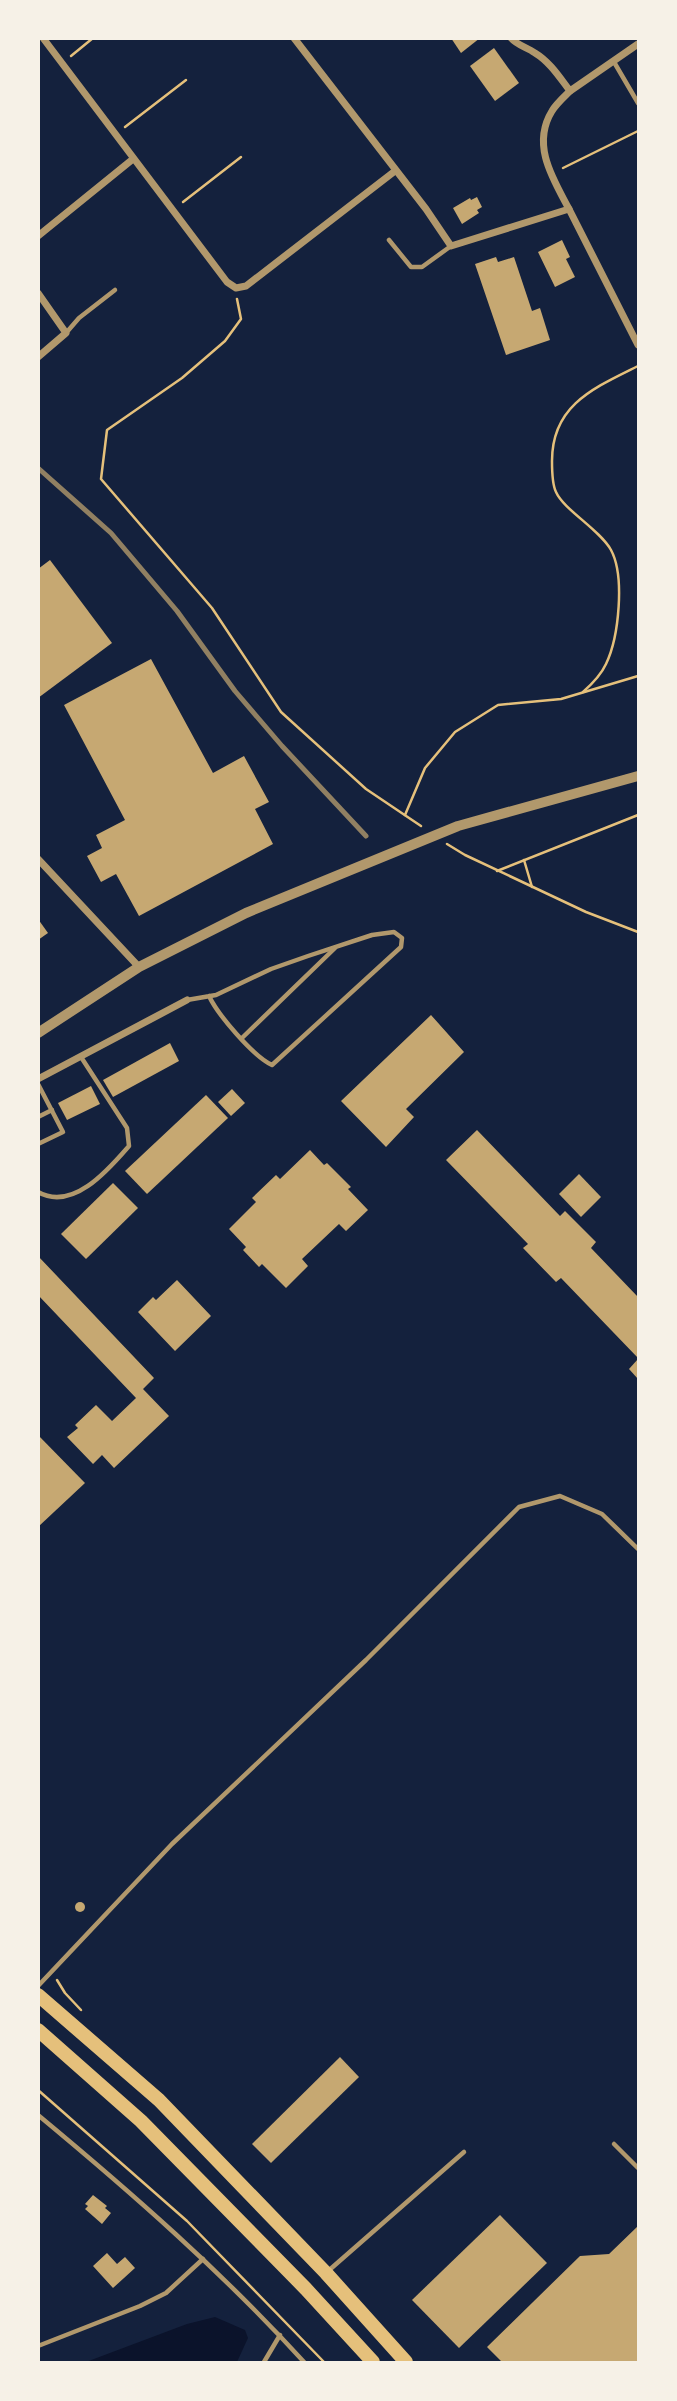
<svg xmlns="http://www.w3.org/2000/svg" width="677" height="2401" font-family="Inter,sans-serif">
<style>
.water{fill:#0b132b}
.building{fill:#c6a872}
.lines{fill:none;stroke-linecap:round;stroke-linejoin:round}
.path{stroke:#e5c07b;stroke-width:2.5}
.service{stroke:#b1986c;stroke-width:4.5}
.minor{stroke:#b1986c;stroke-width:7}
.tertiary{stroke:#b1986c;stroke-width:10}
.trunk{stroke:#e5c07b;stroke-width:14}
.rail{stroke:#918062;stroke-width:5}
</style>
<rect width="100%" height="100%" fill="#14213d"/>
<!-- water -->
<path class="water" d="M215 2317 245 2330 248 2338 237 2362H86L187 2324Z"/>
<!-- building -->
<g class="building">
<path d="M451 38H480L461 53Z"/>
<path d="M494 48 519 83 495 101 470 66Z"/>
<path d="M477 197 482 207 477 210 479 213 462 224 453 208 470 198 471 200Z"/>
<path d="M562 240 570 257 566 259 575 277 555 287 538 252Z"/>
<path d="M496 257 498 262 514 257 532 311 540 308 550 340 506 355 475 264Z"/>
<path d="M50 560 112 643 38 698V569Z"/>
<path d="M151 659 213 773 244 756 269 802 255 809 273 844 139 916 116 874 101 882 87 856 102 848 96 835 125 820 64 705Z"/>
<path d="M38 919 48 933 38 940Z"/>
<path d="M431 1015 464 1052 406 1109 414 1117 386 1147 341 1101Z"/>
<path d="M170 1043 179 1061 113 1097 103 1080Z"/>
<path d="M91 1086 100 1104 67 1120 58 1103Z"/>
<path d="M232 1089 245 1103 231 1116 218 1102Z"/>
<path d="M206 1095 228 1118 147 1194 125 1171Z"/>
<path d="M477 1130 560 1216 565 1211 596 1242 591 1248 638 1297V1358L561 1278 556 1282 523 1248 528 1244 446 1160Z"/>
<path d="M310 1150 324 1165 327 1163 351 1187 348 1189 368 1210 346 1231 339 1224 302 1259 308 1266 286 1288 262 1264 259 1267 243 1250 246 1247 229 1229 256 1202 252 1198 276 1175 280 1179Z"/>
<path d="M579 1174 601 1197 581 1217 559 1194Z"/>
<path d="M113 1183 138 1208 86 1259 61 1234Z"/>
<path d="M38 1256 154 1378 143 1389 169 1416 114 1468 102 1455 93 1464 67 1437 78 1428 75 1425 96 1405 112 1421 136 1398 38 1295Z"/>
<path d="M177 1280 211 1316 175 1351 138 1312 153 1297 156 1300Z"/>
<path d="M638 1359V1379L629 1369Z"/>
<path d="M38 1435 85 1483 38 1527Z"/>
<circle cx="80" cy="1907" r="5"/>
<path d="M340 2057 359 2077 271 2163 252 2144Z"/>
<path d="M93 2195 107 2206 105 2208 111 2213 102 2224 85 2209 88 2206 85 2204Z"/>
<path d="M500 2215 547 2263 459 2348 412 2300Z"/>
<path d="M638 2226V2362H502L487 2347 580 2256 609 2254Z"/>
<path d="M107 2253 117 2264 125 2257 135 2268 113 2288 93 2266Z"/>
</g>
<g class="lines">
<!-- path -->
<g class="path">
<path d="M71 56 93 38"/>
<path d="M125 127 186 80"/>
<path d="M563 168 638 131"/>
<path d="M183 202 241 157"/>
<path d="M237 299 241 319 225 341 182 378 107 430 101 479 212 608 281 712 366 789 421 826"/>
<path d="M583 692C592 684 601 675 606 664 619 637 625 576 611 550 599 529 564 510 556 492 552 484 552 470 552 461 552 405 594 388 638 366"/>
<path d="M405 815 425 768 455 732 498 705 561 699 638 676"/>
<path d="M447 844 465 855 586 912 638 932"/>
<path d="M524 860 532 887"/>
<path d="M497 871 638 815"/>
<path d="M57 1980 65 1993 81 2010"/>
<path d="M38 2090 187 2221 324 2362"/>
</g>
<!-- service -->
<g class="service">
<path d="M614 62 638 103"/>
<path d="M389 240 411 267H422L451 246"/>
<path d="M66 333 79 318 115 290"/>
<path d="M187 1000 216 995 271 969 308 956 372 935 394 932 402 938 401 947 272 1065C253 1056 218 1015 209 996"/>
<path d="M242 1038 335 948"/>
<path d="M38 1084 63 1132 38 1144"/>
<path d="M38 1117 52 1110"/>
<path d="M38 1192C73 1212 109 1169 129 1146L127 1128 81 1057"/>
<path d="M38 1986 172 1844 366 1660 519 1507 560 1496 602 1514 638 1549"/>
<path d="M38 2115C132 2193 222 2272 304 2362"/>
<path d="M614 2144 638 2168"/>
<path d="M327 2272 464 2152"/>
<path d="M38 2346 140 2306 166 2293 203 2259"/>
<path d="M264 2362 280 2335"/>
</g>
<!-- minor -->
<g class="minor">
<path d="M43 38 227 282 236 288 246 286 395 171"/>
<path d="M294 38 426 209 451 246 569 209 638 345"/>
<path d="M511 38C518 46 527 47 535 53 550 62 560 78 570 91L638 44"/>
<path d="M569 209C553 179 531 145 552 111 556 104 564 97 570 91"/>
<path d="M38 236 133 159"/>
<path d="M38 293 66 333 38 357"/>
<path d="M38 859 139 967"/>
<path d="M38 1079 187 1000"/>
</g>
<!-- tertiary -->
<path class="tertiary" d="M38 1033 139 967 246 913 458 826 638 776"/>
<!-- trunk -->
<g class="trunk">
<path d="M38 1995 159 2100 326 2273 406 2362"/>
<path d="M38 2030 141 2121 306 2289 373 2362"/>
</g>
<!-- rail -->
<path class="rail" d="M38 468 111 533 177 611 235 691 282 746 366 836"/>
</g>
<!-- border -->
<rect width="677" height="2401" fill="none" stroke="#f6f1e7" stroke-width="80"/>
</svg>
